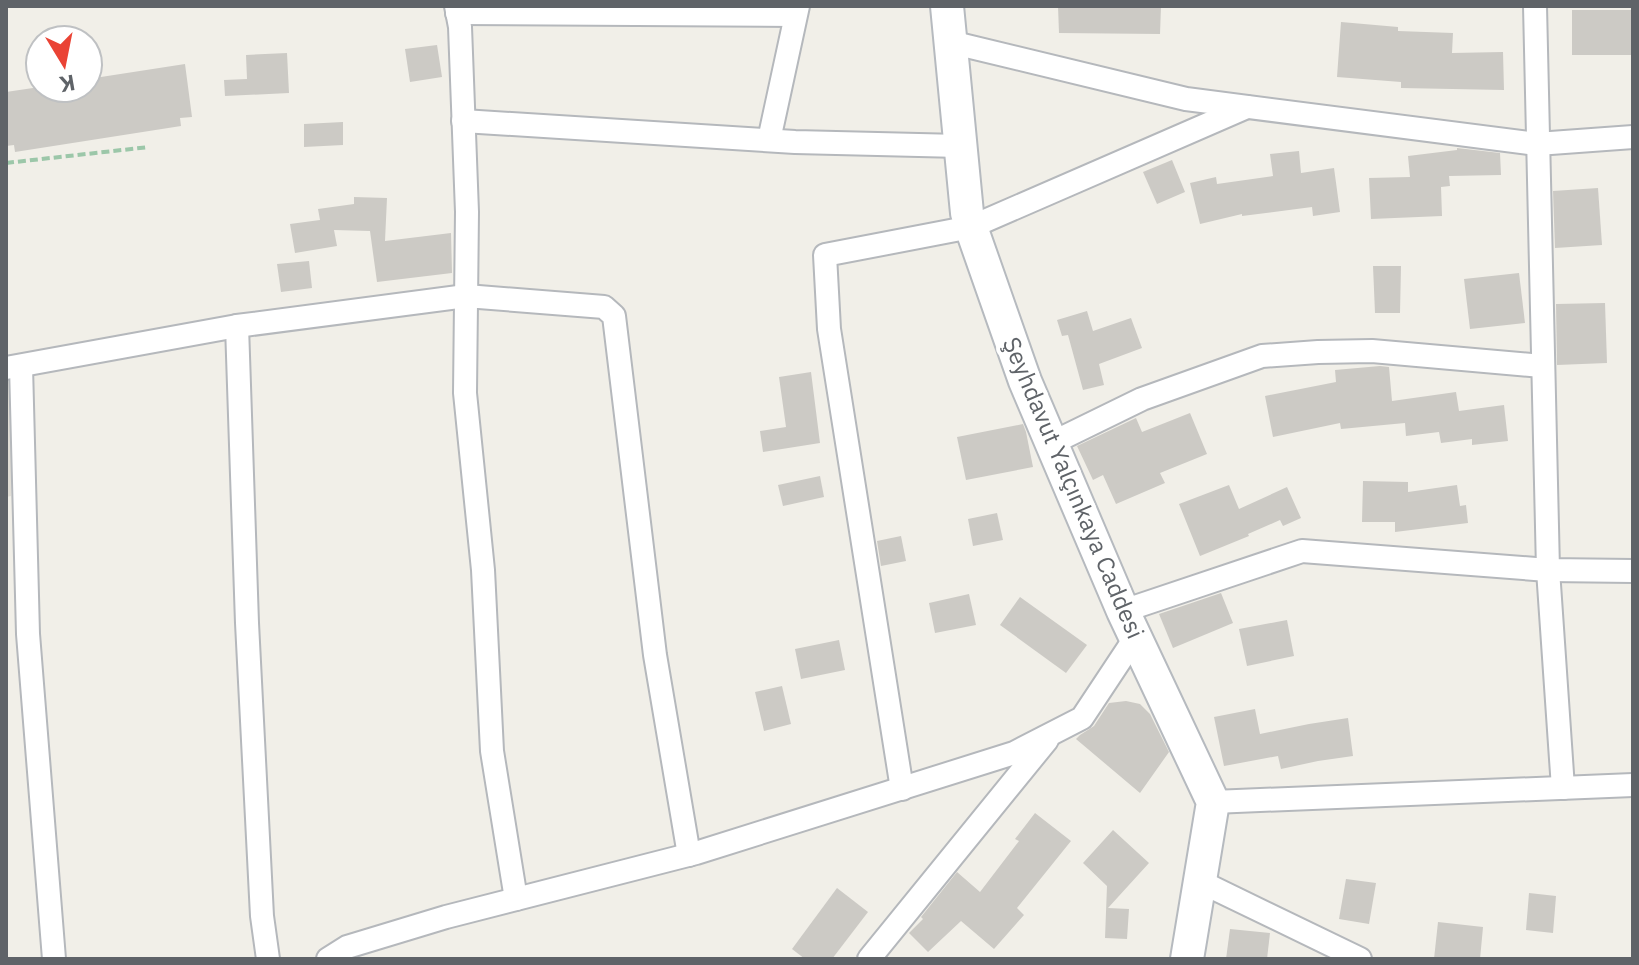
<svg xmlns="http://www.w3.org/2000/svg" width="1639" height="965" font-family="'IBM Plex Sans',sans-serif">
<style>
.education{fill:#e1ded6}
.building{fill:#cccac5}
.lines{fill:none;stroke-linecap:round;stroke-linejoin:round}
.street-casing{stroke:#b5b8bc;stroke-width:26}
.secondary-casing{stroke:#b6babf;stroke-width:36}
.path{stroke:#9cc7a9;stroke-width:4;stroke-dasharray:8 4;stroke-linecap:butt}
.street{stroke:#fff;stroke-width:22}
.secondary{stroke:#fff;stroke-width:32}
.labels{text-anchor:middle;stroke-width:8;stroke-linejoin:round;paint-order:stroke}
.street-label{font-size:24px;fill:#5f6368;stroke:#fff}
</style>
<rect width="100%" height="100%" fill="#f1efe8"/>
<!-- education -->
<path class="education" d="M12 374 11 496 6 497V375Z"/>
<!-- building -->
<g class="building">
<path d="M1058 6H1161L1160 34 1059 33Z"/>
<rect x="1572" y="10" width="61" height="45"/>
<path d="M1341 22 1398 27V31L1453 33 1452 53 1503 52 1504 90 1401 88V82L1337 77Z"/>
<path d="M437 45 442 77 410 82 405 49Z"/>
<path d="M287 53 289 93 225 96 224 80 247 79 246 55Z"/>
<path d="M185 64 192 117 180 118 181 126 15 152 14 145 6 146V92L33 88H88V79Z"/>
<path d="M343 122V145L304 147V124Z"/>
<path d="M1457 148 1500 153 1501 175 1449 176 1450 186 1441 187 1442 216 1371 219 1369 178 1410 177 1408 156 1457 150Z"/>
<path d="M1299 151 1301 173 1334 168 1340 212 1313 216 1312 207 1242 216V214L1200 224 1190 183 1216 177 1217 184 1273 176 1270 154Z"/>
<path d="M1172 160 1185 192 1157 204 1143 172Z"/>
<path d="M1598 188 1602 245 1555 248 1553 191Z"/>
<path d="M354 197 387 198 385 241 451 233 452 273 377 282 370 231 334 230 337 246 295 253 290 224 320 220 318 209 354 204Z"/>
<path d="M309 261 312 288 281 292 277 264Z"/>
<path d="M1373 266H1401L1400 313H1375Z"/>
<path d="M1519 273 1525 323 1470 329 1464 279Z"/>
<path d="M1605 303 1607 363 1557 365 1556 304Z"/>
<path d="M1087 311 1093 331 1131 318 1142 348 1099 364 1104 385 1083 390 1068 335 1062 336 1057 320Z"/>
<path d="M1380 366 1389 367 1392 401 1456 392 1459 411 1504 405 1508 441 1472 445V439L1441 443 1439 432 1406 436 1405 423 1341 429 1340 423 1273 437 1265 396 1336 382 1335 370Z"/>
<path d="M811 372 820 443 763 452 760 431 786 427 779 377Z"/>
<path d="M1190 413 1207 454 1160 473 1165 483 1116 504 1103 475 1093 480 1077 446 1136 418 1142 432Z"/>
<path d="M1023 424 1026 432 1033 467 966 480 957 437Z"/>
<path d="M820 476 824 497 783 506 778 485Z"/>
<path d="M1363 481 1408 482V492L1457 485 1460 506 1466 505 1468 523 1395 532V522H1362Z"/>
<path d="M1229 485 1239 509 1287 487 1301 518 1283 526 1280 520 1248 534 1249 536 1200 556 1179 504Z"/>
<path d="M997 513 1003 540 973 546 968 519Z"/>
<path d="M901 536 906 561 881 566 877 541Z"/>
<path d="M1221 593 1233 623 1173 648 1159 614Z"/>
<path d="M969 594 976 625 935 633 929 603Z"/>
<path d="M1020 597 1087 645 1066 673 1000 625Z"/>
<path d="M1287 620 1294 656 1247 666 1239 629Z"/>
<path d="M839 640 845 670 801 679 795 649Z"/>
<path d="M782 686 791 724 764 731 755 692Z"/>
<path d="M1126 701 1140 704 1150 714 1169 752 1140 793 1076 739 1080 735 1094 726 1109 703Z"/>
<path d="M1255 709 1260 734 1309 724 1348 718 1353 756 1318 761 1281 769 1278 756 1224 766 1214 717Z"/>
<path d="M1035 813 1071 841 1017 908 1024 915 994 949 961 921 928 952 909 933 923 919 921 917 957 872 980 892 1019 841 1015 839Z"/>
<path d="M1113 830 1149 863 1108 908 1129 909 1127 939 1105 938 1107 886 1083 863Z"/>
<path d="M1346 879 1376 883 1369 924 1339 919Z"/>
<path d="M837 888 868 912 832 959H805L792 949Z"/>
<path d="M1529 893 1556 896 1553 933 1526 930Z"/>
<path d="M1438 922 1483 927 1480 959H1434Z"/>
<path d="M1230 929 1270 933 1267 959H1226Z"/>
</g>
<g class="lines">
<!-- street casing -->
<g class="street-casing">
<g id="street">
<path d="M456 6 460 27 467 212 465 393 483 570 492 751 516 899"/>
<path d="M1535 6 1548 570 1563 788"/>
<path d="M457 13 795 15"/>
<path d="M950 42 1186 99 1537 144 1633 137"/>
<path d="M463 121 795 142 960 146"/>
<path d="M769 140 798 6"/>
<path d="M237 326 247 623 262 916 268 959"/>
<path d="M21 366 28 634 54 959"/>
<path d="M6 368 237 326 466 296 604 307 614 316 655 655 689 855"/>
<path d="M1052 443 1142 399 1262 356 1318 352 1372 351 1542 366"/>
<path d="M1123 611 1302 551 1548 570 1633 571"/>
<path d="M902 789 829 329 825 255 971 227 1247 107"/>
<path d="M1213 802 1633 785"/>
<path d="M1199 881 1360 959"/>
<path d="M328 959 347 947 446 917 696 853 1014 753 1082 718 1135 638"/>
<path d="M869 959 1047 740"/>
</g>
</g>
<!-- secondary casing -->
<g class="secondary-casing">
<path id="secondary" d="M947 6 967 213 971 227 1025 381 1123 611 1213 802 1187 959"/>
</g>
<!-- path -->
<path class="path" d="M6 163 149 147"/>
<!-- street -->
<use href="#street" class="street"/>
<!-- secondary -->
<use href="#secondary" class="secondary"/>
</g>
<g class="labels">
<!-- street labels -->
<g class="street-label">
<text transform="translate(1073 488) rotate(67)" y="8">Şeyhdavut Yalçınkaya Caddesi</text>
</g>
</g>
<!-- border -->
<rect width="1639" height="965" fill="none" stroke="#5f6368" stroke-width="16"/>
<!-- north arrow -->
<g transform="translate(64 64) rotate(170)"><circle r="38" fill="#ffffff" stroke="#bfc1c3" stroke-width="2"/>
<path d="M0-6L14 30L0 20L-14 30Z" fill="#ea4335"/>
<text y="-12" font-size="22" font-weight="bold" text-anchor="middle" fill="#5f6368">K</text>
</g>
</svg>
